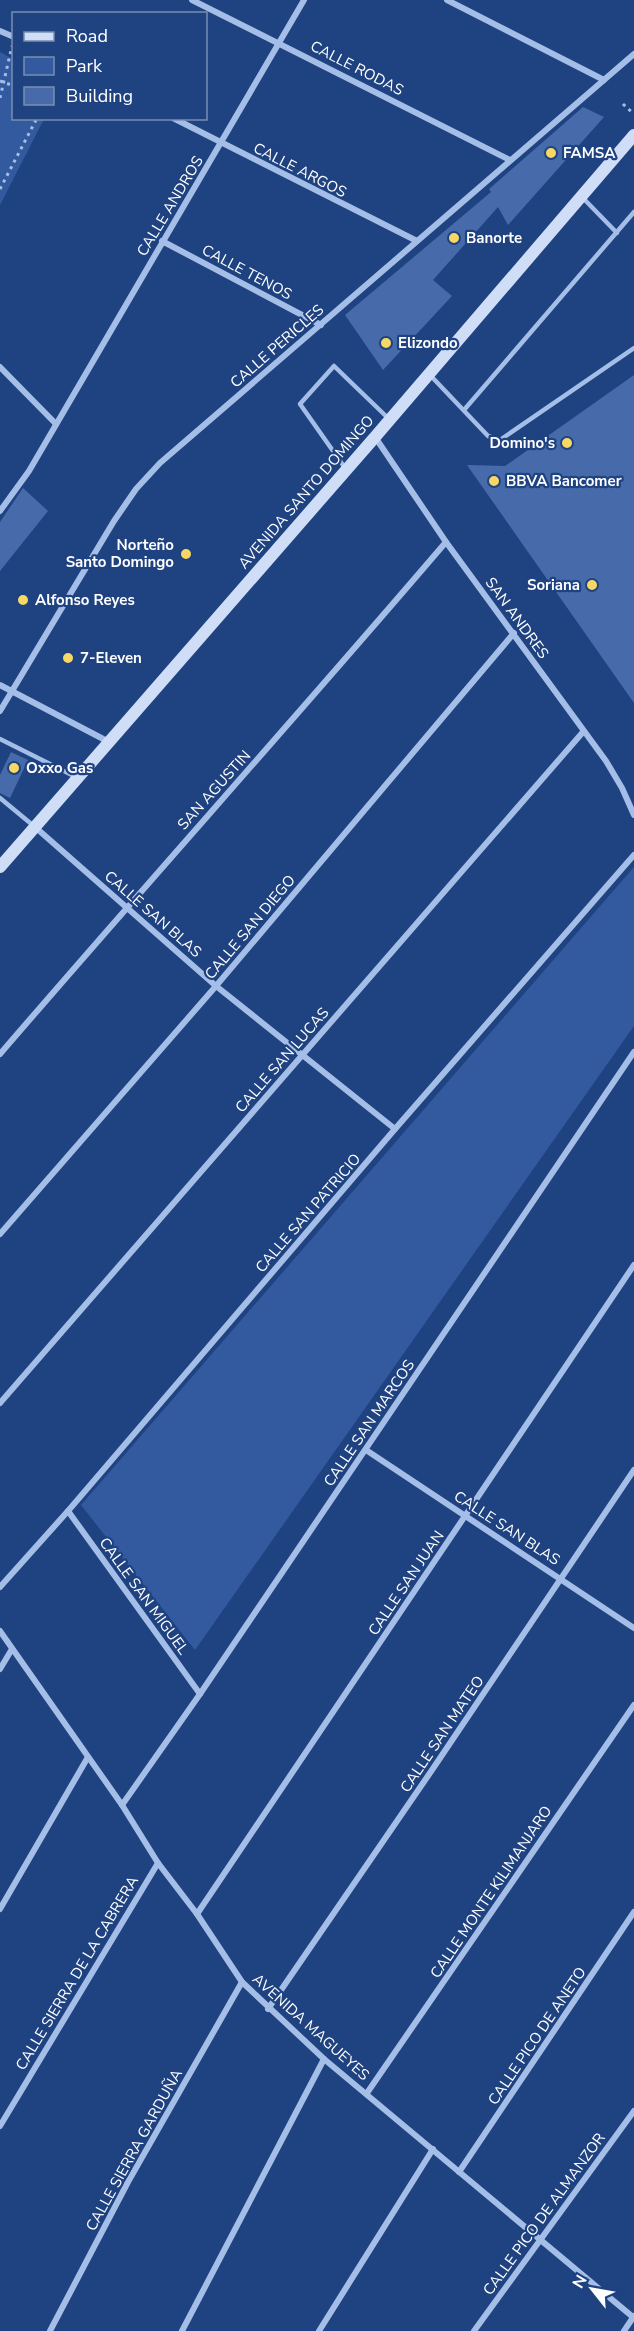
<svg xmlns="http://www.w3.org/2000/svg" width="634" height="2331" font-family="'Nunito Sans',sans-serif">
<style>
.green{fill:#335a9f}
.building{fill:#476baa}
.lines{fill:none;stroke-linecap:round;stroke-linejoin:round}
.path{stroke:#a4bee8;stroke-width:3;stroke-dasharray:3 4.5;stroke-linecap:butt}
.lane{stroke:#a4bee8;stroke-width:4.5}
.street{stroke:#a4bee8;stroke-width:6}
.secondary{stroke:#cfddf7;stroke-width:12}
.poi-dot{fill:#f7d864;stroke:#1f4281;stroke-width:2}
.labels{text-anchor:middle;stroke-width:4.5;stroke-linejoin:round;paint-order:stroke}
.street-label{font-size:15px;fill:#fff;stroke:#1f4281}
.poi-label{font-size:15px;font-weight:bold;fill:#fff;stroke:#1f4281;text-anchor:start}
</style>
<rect width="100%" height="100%" fill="#1f4281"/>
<!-- green -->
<g class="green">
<path d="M0 52 13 59 14 118 44 119 0 205Z"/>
<path d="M634 867V1026L195 1650 81 1505Z"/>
</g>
<!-- building -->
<g class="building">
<path d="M583 107 604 117 508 225 498 207 433 280 452 296 383 370 345 315 491 192 489 189Z"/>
<path d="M634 375V703L467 465 505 466Z"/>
<path d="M23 488 48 511 0 571V522Z"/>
<path d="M11 752 28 760 10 798 0 793V775Z"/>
</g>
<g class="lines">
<!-- path -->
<g class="path">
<path d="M0 81 14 86"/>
<path d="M0 98 12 46"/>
<path d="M623 104 634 114"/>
<path d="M0 189 37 118"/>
</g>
<!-- lane -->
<g class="lane">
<path d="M582 197 617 233"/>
<path d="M430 375 488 436 500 440 634 348"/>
<path d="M464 410 634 212"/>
<path d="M345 468 300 404 334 366 389 419"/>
<path d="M0 739 76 777"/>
<path d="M0 798 35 827"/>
</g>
<!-- street -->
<g class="street">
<path d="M192 0 510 160"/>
<path d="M447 0 604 80"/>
<path d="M0 31 14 37"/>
<path d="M173 118 417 241"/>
<path d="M162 241 321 325"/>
<path d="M0 367 56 424"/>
<path d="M375 437 446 542 606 761 622 788 634 815"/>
<path d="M0 511 29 471 304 0"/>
<path d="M0 685 109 742"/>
<path d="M0 711 114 521 136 489 160 463 634 54"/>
<path d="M35 827 216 986 395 1129"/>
<path d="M0 1054C148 882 299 714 446 542"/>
<path d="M0 1234 216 986 514 633"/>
<path d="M0 1403 583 732"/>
<path d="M366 1450 634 1628"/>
<path d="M68 1511 200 1694"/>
<path d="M0 1587 68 1511 395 1129 634 855"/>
<path d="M0 1631 122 1805 158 1863 197 1914 242 1982 324 2059 634 2318"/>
<path d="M0 1669 12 1649"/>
<path d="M122 1805 200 1694 634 1052"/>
<path d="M0 1909 88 1757"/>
<path d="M197 1914 634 1265"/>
<path d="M268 2009 432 1770 634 1470"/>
<path d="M367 2093 634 1705"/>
<path d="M0 2126 158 1863"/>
<path d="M459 2172 634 1912"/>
<path d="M50 2331 128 2182 242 1982"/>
<path d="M182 2331 324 2059"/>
<path d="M319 2331 433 2149"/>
<path d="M474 2331 634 2111"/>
<path d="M624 2331 634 2316"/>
</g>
<!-- secondary -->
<path class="secondary" d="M0 867 375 437 634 135"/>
</g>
<!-- markers -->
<g class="poi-dot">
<circle cx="551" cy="153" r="6"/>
<circle cx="454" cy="238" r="6"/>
<circle cx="386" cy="343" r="6"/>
<circle cx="567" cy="443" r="6"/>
<circle cx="494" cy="481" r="6"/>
<circle cx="186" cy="554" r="6"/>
<circle cx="592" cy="585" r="6"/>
<circle cx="23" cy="600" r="6"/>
<circle cx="68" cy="658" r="6"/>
<circle cx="14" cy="768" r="6"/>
</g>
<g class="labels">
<!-- street labels -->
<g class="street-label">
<text transform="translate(357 68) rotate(27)" y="5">CALLE RODAS</text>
<text transform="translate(300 170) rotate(27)" y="5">CALLE ARGOS</text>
<text transform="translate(170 206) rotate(-59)" y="5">CALLE ANDROS</text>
<text transform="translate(247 272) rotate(28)" y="5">CALLE TENOS</text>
<text transform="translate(277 346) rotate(-41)" y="5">CALLE PERICLES</text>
<text transform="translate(306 492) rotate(-49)" y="5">AVENIDA SANTO DOMINGO</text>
<text transform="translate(517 618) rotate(54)" y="5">SAN ANDRES</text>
<text transform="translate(214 790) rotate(-48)" y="5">SAN AGUSTIN</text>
<text transform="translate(153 914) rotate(41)" y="5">CALLE SAN BLAS</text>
<text transform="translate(250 927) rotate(-50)" y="5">CALLE SAN DIEGO</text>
<text transform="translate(282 1060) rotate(-49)" y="5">CALLE SAN LUCAS</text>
<text transform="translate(308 1213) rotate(-49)" y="5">CALLE SAN PATRICIO</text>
<text transform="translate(369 1423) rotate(-56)" y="5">CALLE SAN MARCOS</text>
<text transform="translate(507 1528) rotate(33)" y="5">CALLE SAN BLAS</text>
<text transform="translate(406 1583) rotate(-56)" y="5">CALLE SAN JUAN</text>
<text transform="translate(144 1596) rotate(54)" y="5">CALLE SAN MIGUEL</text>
<text transform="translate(442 1734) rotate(-56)" y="5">CALLE SAN MATEO</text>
<text transform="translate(491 1892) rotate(-56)" y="5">CALLE MONTE KILIMANJARO</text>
<text transform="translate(77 1973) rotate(-59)" y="5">CALLE SIERRA DE LA CABRERA</text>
<text transform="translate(311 2027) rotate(42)" y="5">AVENIDA MAGUEYES</text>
<text transform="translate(537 2036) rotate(-56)" y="5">CALLE PICO DE ANETO</text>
<text transform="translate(134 2150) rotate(-61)" y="5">CALLE SIERRA GARDUÑA</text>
<text transform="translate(544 2214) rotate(-54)" y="5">CALLE PICO DE ALMANZOR</text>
</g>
<!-- poi labels -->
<g class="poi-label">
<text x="563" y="158">FAMSA</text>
<text x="466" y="243">Banorte</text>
<text x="398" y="348">Elizondo</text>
<text x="555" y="448" text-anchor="end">Domino's</text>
<text x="506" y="486">BBVA Bancomer</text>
<text x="174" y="550" text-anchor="end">Norteño<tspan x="174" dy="17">Santo Domingo</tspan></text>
<text x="580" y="590" text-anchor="end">Soriana</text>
<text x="35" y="605">Alfonso Reyes</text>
<text x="80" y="663">7-Eleven</text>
<text x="26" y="773">Oxxo Gas</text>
</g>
</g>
<!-- legend -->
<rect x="12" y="12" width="195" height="108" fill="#1f4281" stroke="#798eb3" stroke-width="1.5"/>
<rect x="24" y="32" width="30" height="9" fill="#cfddf7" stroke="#798eb3" stroke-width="1.5"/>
<text x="66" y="42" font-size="18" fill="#ffffff">Road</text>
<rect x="24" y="57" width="30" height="18" fill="#335a9f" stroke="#798eb3" stroke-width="1.5"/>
<text x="66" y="72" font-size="18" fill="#ffffff">Park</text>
<rect x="24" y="87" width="30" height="18" fill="#476baa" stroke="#798eb3" stroke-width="1.5"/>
<text x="66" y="102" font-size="18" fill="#ffffff">Building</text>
<!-- north arrow -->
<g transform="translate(592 2289) rotate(301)" stroke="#1f4281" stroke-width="4.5" paint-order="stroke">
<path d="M0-4.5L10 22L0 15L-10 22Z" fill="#ffffff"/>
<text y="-9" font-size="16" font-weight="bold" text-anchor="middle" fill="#ffffff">N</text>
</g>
</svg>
